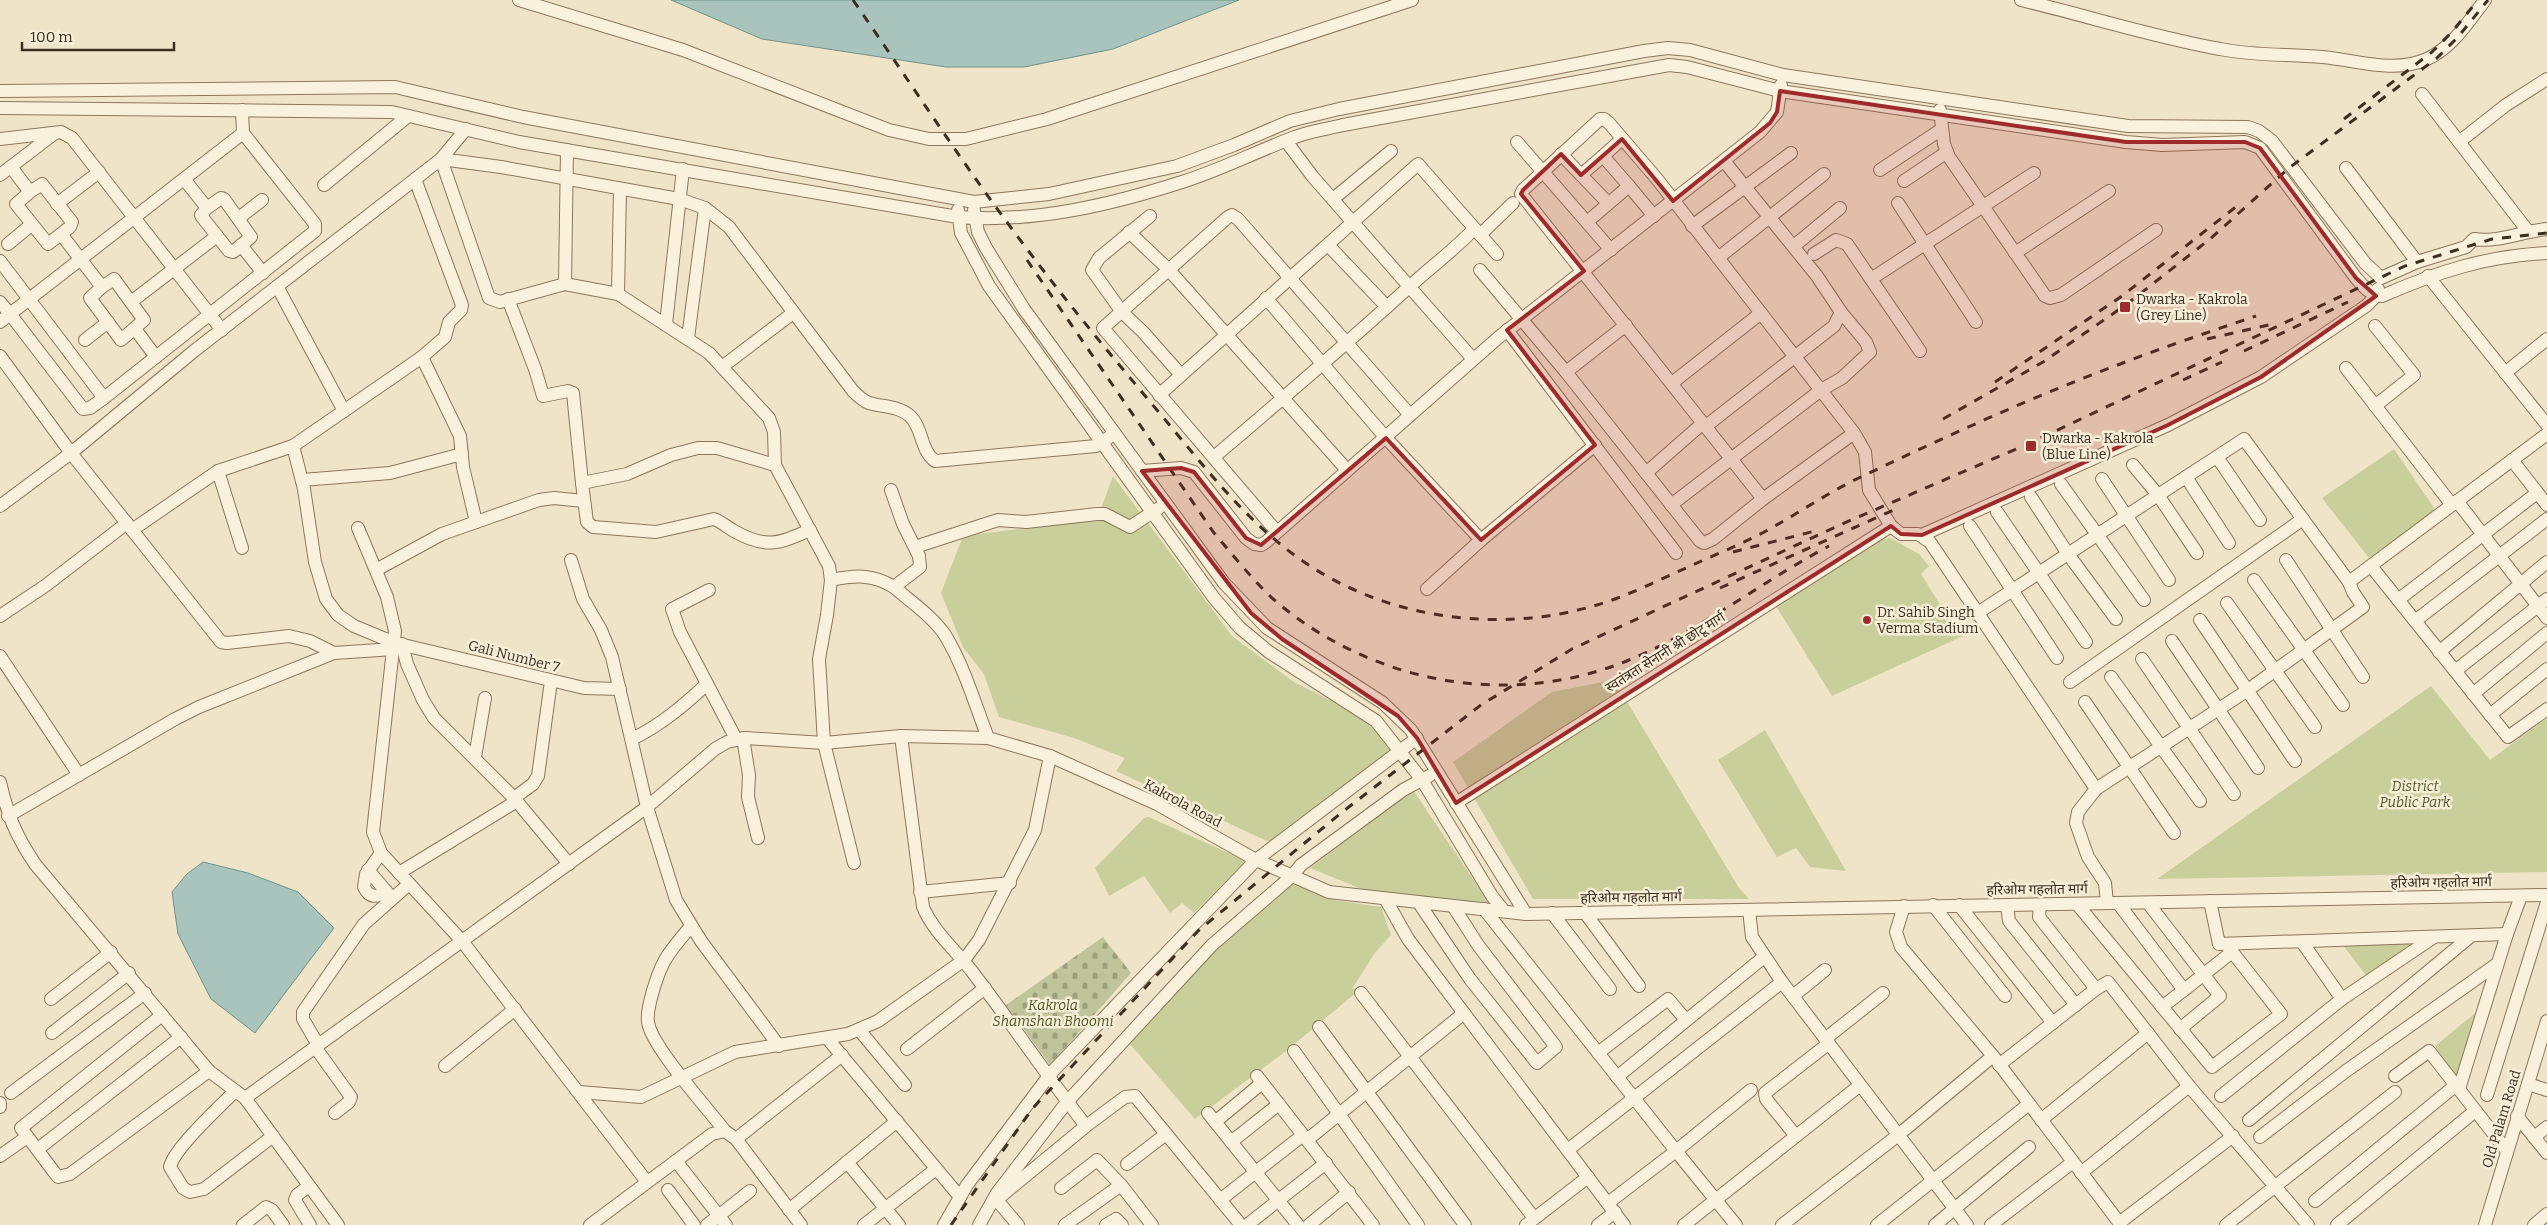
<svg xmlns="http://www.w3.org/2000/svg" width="2547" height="1225" font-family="Bitter,'Noto Sans Devanagari',serif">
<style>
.cemetery{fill:url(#cemetery-stones)}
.green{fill:#c9cf9b}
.water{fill:#a9c4bc;stroke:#6f938a}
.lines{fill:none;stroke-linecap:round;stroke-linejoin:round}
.minor-casing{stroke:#8d765c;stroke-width:14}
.minor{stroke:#faf1dc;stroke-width:12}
.rail{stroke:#3d2e20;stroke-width:3;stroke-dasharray:9 9;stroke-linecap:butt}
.marked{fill:#9e2a2b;fill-opacity:0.2;stroke:#9e2a2b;stroke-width:4;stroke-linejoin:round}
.poi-dot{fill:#9e2a2b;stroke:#f7eed8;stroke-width:2}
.labels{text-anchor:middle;stroke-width:5;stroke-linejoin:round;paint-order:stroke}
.poi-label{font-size:14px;fill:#3d2e20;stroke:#f7eed8;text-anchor:start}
.street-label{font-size:14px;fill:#3d2e20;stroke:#f7eed8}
.park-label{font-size:14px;font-style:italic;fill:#4d5a26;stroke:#f7eed8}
</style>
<defs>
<pattern id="cemetery-stones" width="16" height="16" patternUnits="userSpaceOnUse" patternTransform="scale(1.25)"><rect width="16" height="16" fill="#bfc49a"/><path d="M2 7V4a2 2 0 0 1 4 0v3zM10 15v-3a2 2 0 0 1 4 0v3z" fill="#9ca07d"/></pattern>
</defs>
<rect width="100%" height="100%" fill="#f0e4c8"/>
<!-- cemetery -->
<path class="cemetery" d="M1103 937 1131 973 1050 1065 1006 1005Z"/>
<!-- green -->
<g class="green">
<path d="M2394 449 2436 511 2369 558 2322 498Z"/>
<path d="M1113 476 1232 636 1294 682 1342 706 1374 729 1390 751 1269 842 1116 771 1125 758 1074 738 999 717 984 674 963 647 941 593 963 536 1097 519Z"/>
<path d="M1890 538 1919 554 1929 566 1921 574 1944 611 1963 636 1832 696 1774 603 1876 541Z"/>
<path d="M1614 680 1739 888 1749 899H1533L1453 762 1552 692Z"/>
<path d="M2431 686 2490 760 2547 718V872L2157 879Z"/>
<path d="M1765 730 1846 871 1810 867 1796 848 1777 857 1718 760Z"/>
<path d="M1413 790 1490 904 1371 893 1310 868Z"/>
<path d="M1149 817 1246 861 1194 913 1182 903 1170 913 1144 876 1109 896 1095 868 1144 818Z"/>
<path d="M1292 882 1334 900 1381 907 1391 935 1374 954 1352 989 1363 987 1286 1051 1195 1119 1129 1043 1222 942Z"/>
<path d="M2426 940 2368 978 2342 944Z"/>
<path d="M2479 1010 2458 1082 2435 1046Z"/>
</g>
<!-- water -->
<g class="water">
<path d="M671 0H1239L1113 49 1024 67H946L762 39Z"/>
<path d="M203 862 248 873 298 892 334 928 255 1033 211 999 178 934 172 892 187 874Z"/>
</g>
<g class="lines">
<!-- minor casing -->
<g class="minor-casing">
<g id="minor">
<path d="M519 0 683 50 889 130 929 139H966L1047 119 1412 0"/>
<path d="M2021 0C2088 16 2153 37 2220 49 2254 56 2288 54 2322 57 2357 60 2393 74 2427 59 2452 48 2469 21 2485 0"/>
<path d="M0 91 395 87 523 117 974 202 1049 194 1177 166 1234 145 1290 121 1339 109 1644 51 1668 48 1690 50 1783 75 2128 126 2248 127 2259 131 2272 141 2365 263 2381 278 2417 262 2466 247 2474 239C2497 243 2524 231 2547 229"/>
<path d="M2422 94 2527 230"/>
<path d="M0 108 392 112 519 142 958 217C1035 223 1110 205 1182 182 1221 170 1257 151 1295 137 1310 131 1327 129 1343 125L1669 65 1687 67 1780 91 2126 142 2162 145 2245 142 2260 148 2356 278C2364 287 2370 295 2382 296 2437 272 2486 256 2547 253"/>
<path d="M242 110 243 133 315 224V231L104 398 90 408 83 409 10 314 243 133"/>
<path d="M1940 110 1944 144 1949 157 2045 296 2050 298 2061 295 2156 230"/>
<path d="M466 129 441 159 489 298 500 302 565 284 618 294 709 353 769 418 774 432 775 465 829 566 831 580 827 615 819 659 824 743 854 863"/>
<path d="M0 139 61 132 72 138 222 330"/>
<path d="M1286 141 1313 177 1473 359"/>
<path d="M1517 142 1611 250"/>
<path d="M2459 142 2506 105 2547 79"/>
<path d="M1561 154 1581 175"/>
<path d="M1603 156 1581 175 1608 203"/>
<path d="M11 167 30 192 42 184 72 222 70 227 48 244 16 204 30 192"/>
<path d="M2346 168 2417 262"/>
<path d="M1880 170 1942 129"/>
<path d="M0 175 55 133"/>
<path d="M184 179 207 208 221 198 224 199 251 237 233 252 229 251 202 217 201 215 207 208"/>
<path d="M415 179 462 305 461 310 449 322 445 337 422 357"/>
<path d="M1904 181 1947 152"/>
<path d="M324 185 408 116"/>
<path d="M1629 186 1654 216"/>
<path d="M1333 199 1391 151"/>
<path d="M1898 203 1976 322"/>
<path d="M57 204 99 172"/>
<path d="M958 210 961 233 989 286 1214 598 1240 628 1269 652 1376 721 1422 780 1492 896 1504 911"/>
<path d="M974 210 978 232 986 248 1024 309 1224 583 1267 628 1383 703 1411 730 1526 914"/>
<path d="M1150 216 1099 258 1092 270 1122 312 1143 332 1181 375"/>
<path d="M239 218 262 200"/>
<path d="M1587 222 1629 186 1603 156 1622 139"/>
<path d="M1692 226 1791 153"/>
<path d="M1129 232 1169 270 1347 470"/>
<path d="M61 234 102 287 114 279 144 320 121 340 90 298 102 287"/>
<path d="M1480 235 1513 203"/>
<path d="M8 244 31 225"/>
<path d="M241 245 263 273"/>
<path d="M1328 245 1387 307"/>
<path d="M1794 246 1840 208"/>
<path d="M2015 253 2109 191"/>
<path d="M1814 254 1836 240 1847 244 1920 351"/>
<path d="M1718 258 1824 174"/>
<path d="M0 261 104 398"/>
<path d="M1480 270 1566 372 1700 541 1704 543 1713 539 1763 499"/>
<path d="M2428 276 2547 425"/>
<path d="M1871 279 2034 173"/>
<path d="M565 284 567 150"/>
<path d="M278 288 344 411"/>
<path d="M618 294 620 189"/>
<path d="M1266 298 1386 438 1481 540"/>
<path d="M508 299 535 369 543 396 568 391 573 393 582 483"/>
<path d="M0 302 10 314 0 322"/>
<path d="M131 302 217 236"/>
<path d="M666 324 683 169"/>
<path d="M135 329 156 357"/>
<path d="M1507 330 1676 553"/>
<path d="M688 338 705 208"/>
<path d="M85 340 108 322"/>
<path d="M0 356 71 453 221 642 227 643 289 636 310 641 334 653 394 649"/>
<path d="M722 367 793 313"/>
<path d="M2346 368 2452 505"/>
<path d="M1566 372 1626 325"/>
<path d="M2505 373 2547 339"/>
<path d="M1672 383 1761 313"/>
<path d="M1159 395 1418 164 1497 254"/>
<path d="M2375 406 2414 375 2375 326"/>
<path d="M1706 426 1834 326 1841 312"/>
<path d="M1854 433 1763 499 1521 194 1523 190 1600 119H1604L1609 123 1657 179 1854 433 1865 452 1869 490 1891 526 1901 534H1918L1930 542 2096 789"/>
<path d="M293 446 422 357 460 436 463 467 476 522"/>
<path d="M1214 457C1280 401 1345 345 1409 287 1431 267 1454 250 1474 229"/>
<path d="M2217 457 2260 520"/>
<path d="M2512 460 2547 505"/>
<path d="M775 465 717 448H698L671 455 627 474 582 483 587 522 593 527 656 532 714 519C722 522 727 527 734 531 766 549 778 544 810 530"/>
<path d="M2133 465 2158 495 2197 553"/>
<path d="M218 471 242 548"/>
<path d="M1142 471 1181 468 1194 472 1246 538 1254 544 1261 545 1266 542 1499 337 1760 132 1777 112 1781 85"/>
<path d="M1646 473 1703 423"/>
<path d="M2186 477 2229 543"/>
<path d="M2102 479 2169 580"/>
<path d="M302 480 390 473 462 454"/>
<path d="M2061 484 2144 600"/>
<path d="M2031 497 2068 554 2116 619"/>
<path d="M2457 501 2547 618"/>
<path d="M1671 505 1821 390 1842 378 1870 352 1866 342 1841 312 1817 276 1724 161"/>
<path d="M0 506 71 453 194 351 441 159 501 167 679 199 705 208 729 227 853 391C858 396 863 401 869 403 883 407 899 406 910 416 923 428 920 450 935 461L1096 446 1114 434"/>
<path d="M1997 512 2086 642"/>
<path d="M1970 526 2057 658"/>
<path d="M358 528 387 597 395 631 373 832 381 853 462 941 647 1182"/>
<path d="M132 530 218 471 293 446 304 489 315 562 326 599 338 615 354 626 395 643 584 688 620 689"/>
<path d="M1277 532 1103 328 1228 217 1232 215 1238 219 1410 415"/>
<path d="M1922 535 2168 425 2261 377 2366 306 2376 296 2378 289"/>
<path d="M915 547 998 520 1026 522 1097 514H1105L1130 527 1159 508"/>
<path d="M571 560 583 599 601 630 612 657 647 807 676 900 701 941 779 1046"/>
<path d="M2286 560 2363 677"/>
<path d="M2371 566 2508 737 2547 709"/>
<path d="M376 570 442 534 539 500 554 498 584 501"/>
<path d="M831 580C856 575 872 574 894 587L920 567 919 556 903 524 891 490"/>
<path d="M2254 580 2343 705"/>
<path d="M2349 582 2547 434"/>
<path d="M894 587C911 602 932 616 945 635 964 666 975 704 988 738"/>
<path d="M1427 589 1481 540 1595 445"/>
<path d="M709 590 672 609 680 632 736 739"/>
<path d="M2398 600 2537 493"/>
<path d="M2227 603 2315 727"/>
<path d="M1976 614 2244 439 2349 582 2353 592 2363 607 2248 690 2096 789 2078 812 2076 823 2088 857 2105 883 2107 903"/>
<path d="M0 616 45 586 127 523"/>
<path d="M2200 620 2295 761"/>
<path d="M2415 621 2547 519"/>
<path d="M2172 641 2258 768"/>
<path d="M402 644 407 664 423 700 434 718 514 798 569 864"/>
<path d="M2439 652 2547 562"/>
<path d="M0 656 79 775"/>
<path d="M2142 659 2234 794"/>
<path d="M2455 671 2547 599"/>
<path d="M2111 677 2200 801"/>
<path d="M2070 682 2303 519"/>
<path d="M2473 694 2547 633"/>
<path d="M2085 702 2174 833"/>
<path d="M2490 715 2547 669"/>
<path d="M901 736 923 907C934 933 957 951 974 974 1012 1024 1047 1076 1086 1126L1125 1097 1135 1096 1241 1225"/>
<path d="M743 738 749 775 748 797 758 838"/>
<path d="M632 739C661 725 683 706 707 684"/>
<path d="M475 757 485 698"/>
<path d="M0 782C8 816 15 834 35 864L209 1071 245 1098 338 1225"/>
<path d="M514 798 533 784 538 776 551 681"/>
<path d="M1456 803 1891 526"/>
<path d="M8 816 175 719 199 707 334 653"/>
<path d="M381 853 366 874 364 887C369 898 377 898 386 891"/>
<path d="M368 870 391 897"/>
<path d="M399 873 517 801"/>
<path d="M920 892 1010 883"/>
<path d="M1386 900 1408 939 1624 1225"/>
<path d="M2210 901 2219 944 2507 934"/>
<path d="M1419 903 1470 979 1537 1063 1556 1047 1478 945 1453 906"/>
<path d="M2118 903 2184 990 2232 952"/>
<path d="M2148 903 2220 996 2180 1029"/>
<path d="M2077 904 2212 1067 2281 1014 2226 944"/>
<path d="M1933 905 2005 996"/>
<path d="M1959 905 2053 1023"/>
<path d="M2007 905 2009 921 2076 1005"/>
<path d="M2040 905 2039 917 2096 989 2108 982 2189 1086 2308 1225"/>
<path d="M1904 906 1896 932 1901 947 1993 1056 2121 1225"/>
<path d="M1484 909 1676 1151 1608 1203"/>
<path d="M1552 913 1610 989"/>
<path d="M1586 914 1639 986"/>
<path d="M691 926C682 937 672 948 665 960 658 972 646 1008 648 1022 651 1046 708 1109 725 1131"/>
<path d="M2302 942 2342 999"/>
<path d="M1782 982 1967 1225"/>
<path d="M1361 993 1534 1218"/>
<path d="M1793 996 1825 970"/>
<path d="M51 999 111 952"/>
<path d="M2162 1007 2184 990"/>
<path d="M162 1015 21 1128 54 1172 58 1177 70 1174 209 1071"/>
<path d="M1319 1027 1465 1225"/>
<path d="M860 1031 905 1085"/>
<path d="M52 1033 129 973"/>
<path d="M827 1038 960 1197"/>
<path d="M1825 1039 1883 993"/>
<path d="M318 1045 303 1019V1012L364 924 409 884"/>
<path d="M315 1047 351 1097 349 1102 335 1113"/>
<path d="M907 1049 985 988"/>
<path d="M1294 1051 1418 1225"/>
<path d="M1598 1053 1668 999 1686 1020"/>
<path d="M1999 1065 2096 989"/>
<path d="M445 1066 515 1009"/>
<path d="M1257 1076 1373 1225"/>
<path d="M2395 1076 2429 1051 2507 1151"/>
<path d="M1617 1077 1764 957"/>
<path d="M2528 1084 2547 1090"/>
<path d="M2459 1089 2507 934 2521 896"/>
<path d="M235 1091C220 1107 174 1148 170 1167L183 1188 190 1192 204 1189 273 1136"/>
<path d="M579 1092 641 1097 735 1052 848 1034 878 1021 964 960 979 940 1035 830 1050 756"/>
<path d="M11 1093 145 993"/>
<path d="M2487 1095 2547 902"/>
<path d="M2221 1096 2342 999 2434 937"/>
<path d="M245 1098 647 807 715 749 727 742 746 738 824 743 901 736 988 738 1050 756 1157 804 1256 860 1329 892 1526 914 2547 895"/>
<path d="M0 1103V1107"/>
<path d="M1208 1113 1298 1225"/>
<path d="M2517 1116 2547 1153"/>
<path d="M2041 1120 2148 1033"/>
<path d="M2249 1120 2471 936"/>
<path d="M1215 1122 1262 1083"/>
<path d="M1796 1136 1766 1099 1765 1093 1828 1044"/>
<path d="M2260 1137 2346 1071 2497 964"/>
<path d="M2534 1137 2547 1127"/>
<path d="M736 1139 842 1055"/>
<path d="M1307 1140 1464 1013"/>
<path d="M1231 1142 1279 1104"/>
<path d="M38 1149 181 1037"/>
<path d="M1569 1149 1782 982 1752 937 1749 910"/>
<path d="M0 1156 27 1137"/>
<path d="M676 1161 726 1225"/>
<path d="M847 1162 899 1225"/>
<path d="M1127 1164 1166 1134"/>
<path d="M2081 1173 2189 1086"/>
<path d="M309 1186 297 1195 295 1200 310 1225"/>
<path d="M1061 1188 1097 1160 1121 1185 1152 1225"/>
<path d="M668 1190 694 1225"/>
<path d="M1001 1196 1086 1126"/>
<path d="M995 1198 1018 1225"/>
<path d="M1220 1200 1303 1135"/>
<path d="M2315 1201 2456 1085"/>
<path d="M789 1210 897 1121"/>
<path d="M2119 1223 2233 1136"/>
<path d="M243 1225 266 1207 272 1210 283 1225"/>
<path d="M590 1225 712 1134 725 1131 736 1139 801 1225"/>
<path d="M707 1225 750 1191"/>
<path d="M864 1225 936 1169"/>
<path d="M944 1225 967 1185 1051 1073 1256 860 1417 738"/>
<path d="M979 1225 997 1193 1067 1102 1212 945 1292 876 1301 865 1403 790 1429 776"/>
<path d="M1065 1225 1121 1185"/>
<path d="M1106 1225 1116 1219 1122 1225"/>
<path d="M1247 1225 1326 1163"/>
<path d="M1309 1225 1349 1192"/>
<path d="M1526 1225 1588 1177"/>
<path d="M1598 1225 1615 1212"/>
<path d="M1684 1225 1859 1086"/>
<path d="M1736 1225 1676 1151 1751 1090"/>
<path d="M1782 1225 1897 1136 1993 1056"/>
<path d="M1877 1225 2029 1104"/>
<path d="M1935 1225 2029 1147"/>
<path d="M1991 1225 2073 1162"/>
<path d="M2226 1225 2395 1092"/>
<path d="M2337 1225 2475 1111"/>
<path d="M2485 1225 2547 1021"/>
<path d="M2534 1225 2547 1214"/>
</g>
</g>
<!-- minor -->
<use href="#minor" class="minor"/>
<!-- rail -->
<g class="rail">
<path d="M853 0C910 82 964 166 1024 245 1068 304 1115 360 1162 416 1213 477 1261 541 1332 579 1412 622 1510 631 1597 605 1627 596 1657 581 1686 568 1712 556 1740 545 1766 531 1799 513 1830 491 1865 475 1947 436 2030 398 2115 366 2161 348 2209 332 2256 316"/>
<path d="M2344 119 2432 52 2452 32 2478 0"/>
<path d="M1027 260 1214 533C1233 555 1251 578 1272 598 1369 683 1509 710 1629 660 1700 631 1761 582 1829 546"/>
<path d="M2207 339 2273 324"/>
<path d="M2244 351 2348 302"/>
<path d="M2183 380 2222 362"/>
<path d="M1995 382 2122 296 2237 206"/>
<path d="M1943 419 2043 362 2127 304 2210 239 2289 168 2437 58 2458 37 2488 0"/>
<path d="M1733 552 1815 531"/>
<path d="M1720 588 1898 508"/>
<path d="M951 1225 1032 1109 1198 931 1341 813 1481 705 1572 649 1842 524 2030 443 2405 266 2492 239 2547 233"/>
</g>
</g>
<!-- marked area -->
<path class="marked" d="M1780 91 2126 142H2245L2260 148 2356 278 2376 296 2261 377 2168 425 1922 535 1901 534 1891 526 1456 803 1417 738 1398 716 1282 639 1251 613 1142 471 1181 468 1194 472 1246 538 1261 545 1386 438 1481 540 1595 445 1507 330 1584 271 1521 194 1523 190 1561 154 1581 175 1622 139 1673 201 1770 123 1777 112Z"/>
<!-- markers -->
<g class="poi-dot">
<rect x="2119" y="301" width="12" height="12" rx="2.5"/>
<rect x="2025" y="440" width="12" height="12" rx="2.5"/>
<circle cx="1867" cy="620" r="5"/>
</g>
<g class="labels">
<!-- poi labels -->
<g class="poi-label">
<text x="2136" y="304">Dwarka - Kakrola<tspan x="2136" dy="16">(Grey Line)</tspan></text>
<text x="2042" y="443">Dwarka - Kakrola<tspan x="2042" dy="16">(Blue Line)</tspan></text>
<text x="1877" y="617">Dr. Sahib Singh<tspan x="1877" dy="16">Verma Stadium</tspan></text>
</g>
<!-- street labels -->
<g class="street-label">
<text transform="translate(1665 652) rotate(-32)" y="5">स्वतंत्रता सेनानी श्री छोटू मार्ग</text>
<text transform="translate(514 656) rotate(14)" y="5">Gali Number 7</text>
<text transform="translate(1183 803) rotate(28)" y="5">Kakrola Road</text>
<text transform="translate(2441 882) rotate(-1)" y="5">हरिओम गहलोत मार्ग</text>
<text transform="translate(2037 889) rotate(-1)" y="5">हरिओम गहलोत मार्ग</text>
<text transform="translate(1631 897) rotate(-1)" y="5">हरिओम गहलोत मार्ग</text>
<text transform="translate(2501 1119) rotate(-73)" y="5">Old Palam Road</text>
</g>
<!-- park labels -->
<g class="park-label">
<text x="2415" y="791">District<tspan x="2415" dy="16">Public Park</tspan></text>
<text x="1053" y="1010">Kakrola<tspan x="1053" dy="16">Shamshan Bhoomi</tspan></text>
</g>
</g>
<!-- scale -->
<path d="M22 42v8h152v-8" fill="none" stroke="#3d2e20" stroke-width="2.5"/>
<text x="30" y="42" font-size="15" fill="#3d2e20" stroke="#f7eed8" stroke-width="4" paint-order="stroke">100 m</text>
</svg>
